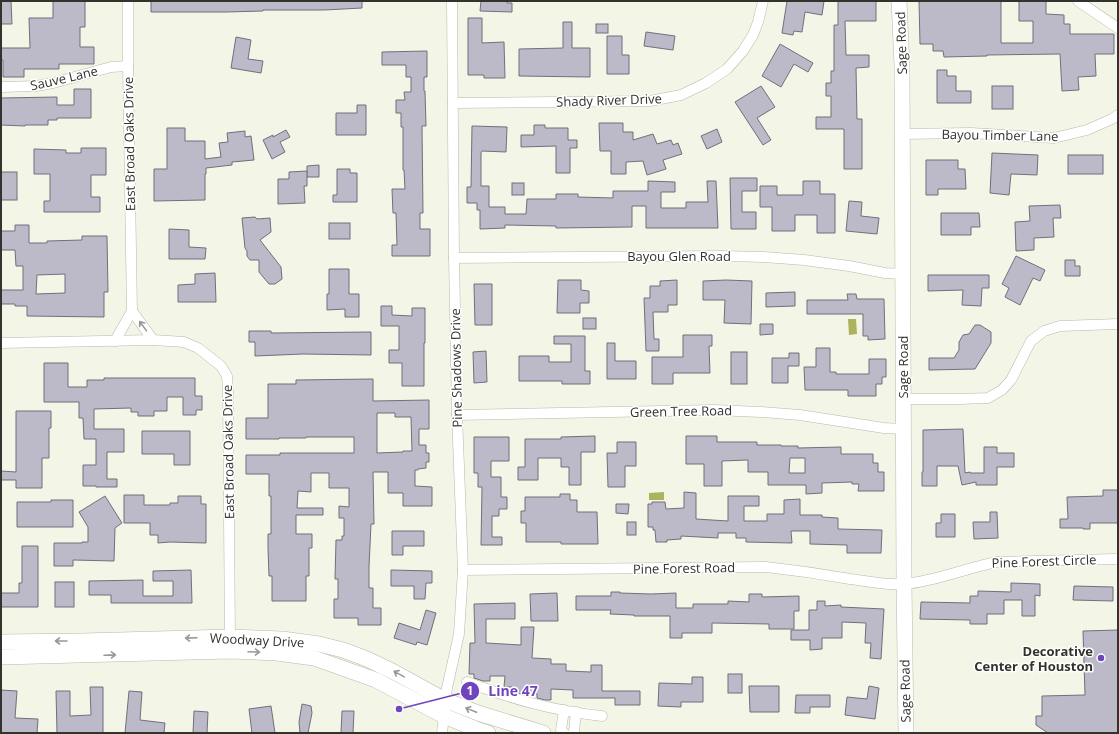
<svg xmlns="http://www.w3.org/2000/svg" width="1119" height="734" font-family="'Open Sans',sans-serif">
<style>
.water{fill:#acb35c}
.building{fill:#bcb9c8;stroke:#726f7c;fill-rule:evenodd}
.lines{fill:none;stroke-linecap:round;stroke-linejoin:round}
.street-casing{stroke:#b7b9aa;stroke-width:11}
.secondary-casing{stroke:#b7b9aa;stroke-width:16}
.street{stroke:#fff;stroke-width:10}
.secondary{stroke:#fff;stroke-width:15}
.oneway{stroke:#989996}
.poi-dot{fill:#6f44bc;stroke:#fff;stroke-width:1.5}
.labels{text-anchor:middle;stroke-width:3;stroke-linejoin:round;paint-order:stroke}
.street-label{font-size:13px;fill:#32332d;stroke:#fff}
.poi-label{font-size:13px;font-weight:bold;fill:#32332d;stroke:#fff;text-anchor:end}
.leader{fill:none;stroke:#6f44bc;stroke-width:1.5}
.callout-dot{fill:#6f44bc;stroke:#fff;stroke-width:1.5}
.mark-label{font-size:12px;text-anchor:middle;font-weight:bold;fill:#fff}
.callout-label{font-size:14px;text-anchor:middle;font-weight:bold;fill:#6f44bc;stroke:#fff;stroke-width:3;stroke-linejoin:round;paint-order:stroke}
</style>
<rect width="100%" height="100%" fill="#f3f5e6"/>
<!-- water -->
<g class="water">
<path d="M848 319H856L857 334 849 335Z"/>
<path d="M664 492V500H649V493Z"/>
</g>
<!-- building -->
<g class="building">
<path d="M1 1H11L12 24H1Z"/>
<path d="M53 1H85V27H80V47H94V64H59V69H24V77H3V60H1V48H30L29 18H53Z"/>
<path d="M151 1H362V8L324 10H263V11L226 12H151Z"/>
<path d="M481 1H507V3H512V12L480 11Z"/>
<path d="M787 1H824L822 15 805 12 802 32 794 31 793 35 782 33Z"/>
<path d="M838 1H876V21H845L846 55H869V67L856 68 857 119H862V169H844V129H816V117H831V96H826V83H831V71H834V25H838Z"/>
<path d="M919 1H1001V43H1033V21H1019V1H1046V14L1064 15V24H1070V34H1114V54H1095L1096 76 1078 77 1079 90 1062 91 1060 54 987 55V56L944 57 943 51H933V44H920Z"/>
<path d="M468 18H482V43L504 42 505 78H484V75H468Z"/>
<path d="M563 22H572V48H590V77L519 76V49L563 48Z"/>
<rect x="596" y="24" width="12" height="9"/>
<path d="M646 32 675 36 673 50 644 46Z"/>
<path d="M607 36H622V55H629V74H607Z"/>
<path d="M236 37 251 40 248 59 263 61 261 73 231 68Z"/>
<path d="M780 44 813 63 808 72 794 64 781 87 762 76Z"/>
<path d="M427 51V77H424V91H425L426 126H422L423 213H420V229H430V256H392V245H397L396 213H393L392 189H405L404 170H403V127H401V113H396V100H405L404 92H411V77H406V65H382V52Z"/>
<path d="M937 70H947V76H956V91H971V103H937Z"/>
<path d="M761 86 775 107 757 118 771 140 763 145 735 102Z"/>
<rect x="992" y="86" width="21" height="23"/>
<path d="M74 89H91V118H57V120H48V125H25V126L1 125V98L57 97V105H74Z"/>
<path d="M357 105H366V135H336V113H357Z"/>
<path d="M599 123H623V132H633V140L653 134 657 144 671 140 673 145 678 143 682 154 663 160 666 169 647 175 643 161 626 162V174H611V151H600Z"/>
<path d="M534 125H545V128H568V140H577V148H570V173H556V146L521 147V135H534Z"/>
<path d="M472 126 507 127 506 152 482 151 481 153V186H489V207H505V214H526L527 199H556V194H578V197L613 198V191H648V181L675 182V192H661V208H686V202H708L707 181H716L718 228H646V206H632V227L556 228V226L505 225V228L480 229V210H477V203H467V187H471Z"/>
<path d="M167 128H185V141H205V159L221 157 219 143 228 142 227 133 245 131V137L251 136 254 160 232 162V165L206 168V174H205V200L154 201V169H167Z"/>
<path d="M717 129 722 142 707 149 701 136Z"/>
<path d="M286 130 290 137 280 142 285 152 272 159 263 140 273 135V137Z"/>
<path d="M81 148H106V175H91V197H100V212H44V201H50V174H34V149L66 150V153H81Z"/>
<path d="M992 153 1038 155 1037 175 1011 174 1009 195 990 193Z"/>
<rect x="1068" y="155" width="35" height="19"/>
<path d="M926 160H958V169H965L966 189H938V195H926Z"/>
<path d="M319 165V177H307V166Z"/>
<path d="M337 169H350V173H357V202H333V195H337Z"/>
<path d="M307 171V186H304L305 203 278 204V179H289V172Z"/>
<rect x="1" y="172" width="16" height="28"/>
<path d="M730 178H757V191H742V212H756V229H731Z"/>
<path d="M803 181H820V194H835V233H817V215H795V231H772V207H760V186H777V195H803Z"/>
<rect x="512" y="183" width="12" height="12"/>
<path d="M849 201 862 202 861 216 879 218 877 234 846 231Z"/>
<path d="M1060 205 1061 218H1053L1054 237 1034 238V250L1016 251 1015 222 1030 221 1029 206Z"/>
<path d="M941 213H979L980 227H971V235H941Z"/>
<path d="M255 217 257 219 270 218 271 232 260 240 281 267 282 279 275 284H269L259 272V260H250L247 256V251L245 248 242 218Z"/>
<rect x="329" y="223" width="21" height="16"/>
<path d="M15 225H29V243H47V241L82 240V236H107L108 292H104V317L27 316V306H15V304H1V290H23V266H16L15 250H1V231H15ZM65 274V293L36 294 37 275Z"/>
<path d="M169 229 189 230V247L206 248 205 259H169Z"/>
<path d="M1016 256 1045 270 1040 281 1033 278 1020 305 1005 297 1009 288 1002 284Z"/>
<path d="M1065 260H1075V266H1080V276H1065Z"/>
<path d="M329 269H349V294H359V317H345V309L327 310V294H329Z"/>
<path d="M215 273 216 302H178V285L195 284V274Z"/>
<path d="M928 275H989V288H982L981 306 962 305 963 290 928 291Z"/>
<path d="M558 280H581V290L589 291V303H580V313H557Z"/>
<path d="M677 280V305H668V312H653L654 339H659V351H646L644 298H650V286H660V281Z"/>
<path d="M726 280 752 281 751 324 724 323 725 300H703V281Z"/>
<path d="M474 284H492V325H475Z"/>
<path d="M795 292V306L766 307V293Z"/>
<path d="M847 294H856L857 299H884L885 339 868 340V336H863V314H807V300H848Z"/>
<path d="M381 306H392V315L412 316V308H425V343H424V386H402V363H389V350H399V326H381Z"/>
<rect x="583" y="318" width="13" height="11"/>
<path d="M760 324H773V334L760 335Z"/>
<path d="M975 325H980L991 332V343L975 369 929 370V358H954L959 350V342L963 335 969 334Z"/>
<path d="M249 331H271V333L371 332V355L303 354 255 356V342H249Z"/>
<path d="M683 335H712V346H709L710 373H673V384H652V357H683Z"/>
<path d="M554 336H585V371H590V384H562V381H519V356H549V362H571V344H554Z"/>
<path d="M607 343H615V361H636V379H607Z"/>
<path d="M816 348H830V372H836V374H869V359H886V377H882V384H876V396H848V390H805L804 367H816Z"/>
<path d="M486 351 487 382 474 383 473 352Z"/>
<rect x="731" y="352" width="16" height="32"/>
<path d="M789 353H799V366H788V383H772V358H789Z"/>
<path d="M44 363H68V387H87V380H104V378H195V396H202V410H196V415H183V397H167V411H154V416H138V412H131V408L94 409V429H124V452H107V479H117V487H96V486H83V465H96V439H84L83 418H79V402H44Z"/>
<path d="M373 379V401L429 400V429H419V445H426V453H429V462H426V468L418 469V470H415V486L432 487V506H403V493H388V472H373L374 524H371L369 567V588H373V608H381V625H358V618H334V599H338V579H335L336 540H342V536H344V518H339V506L349 507V488H329V473H311V492L298 491 297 508H323V515H296V534H312V548H309V576H306V601H272V576H269L268 548V534H271V496H269V474H246V455H280V453H354V437H306V438H279V439H246V418H268V384H296V380ZM377 413H395V417H411L412 451H403V452L377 453Z"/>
<path d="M16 411H51V428H49V458H42V488H16V480H1V471L16 472Z"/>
<path d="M963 429 965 473 970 472V473H984V447H997V453H1014V467H997V485H976V482L962 485 958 466H937V486H922V472H923V430Z"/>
<path d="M142 431H190V465H174V454H142Z"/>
<path d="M595 436V452H581V485H569V467H561V458H538V480H518V467H525V439H561V437Z"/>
<path d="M686 436H717V442H757V445H781V446H798V448L841 447V454H873V463H878V472H884V491H858L859 484H852V482L822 483V493L806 494V485H768V472H748V460L722 461V486H704V464H686ZM790 458H805V473H789Z"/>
<path d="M474 437H509V461H491V477H501V497H507V509H499V516H492V537H502V545H481L482 487H478V473H474Z"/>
<path d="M617 442H636V466H625V487H608L607 453H617Z"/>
<path d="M1103 490H1118V523H1090V529H1083V528H1060V519H1068L1067 497 1103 496Z"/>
<path d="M684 492 696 493V519L728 521V496H759V506H744V521H767V514H784V500L800 499V515H822V517L838 518V529L882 530 881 553H847V545L810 544V531H791L792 543 746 542V538H736V533H718V538L681 536V539L667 540V542H656L655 530H653V527H648V504H652V502H665L666 509 684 508Z"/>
<path d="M560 494H570V500H577V512H597L598 544H561V542H526V523H521V511H525V497H560Z"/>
<path d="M124 495H144V505H170V503H178V496H201V504H206V543L170 542 158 543V535H150V523H124Z"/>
<path d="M105 496 122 523 115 528 114 561 73 560V566H54V543H82V542H88V527L79 512Z"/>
<path d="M51 500H73V527H17V502H51Z"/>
<path d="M616 504H629L628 514 616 513Z"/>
<path d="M990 512H997L998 538 974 539 973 522H990Z"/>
<path d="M941 514H955V537H936V523H941Z"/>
<rect x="627" y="522" width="9" height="13"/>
<path d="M392 531H424V546H403V555H392Z"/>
<path d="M22 546H38V607H1V593H19V583H22Z"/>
<path d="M191 570 192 603H111V595H89V581L143 580V596H173V581H153V571Z"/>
<path d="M391 570 432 571V583H426L425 599H414V586H391Z"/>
<rect x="55" y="582" width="19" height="25"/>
<path d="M1011 583 1040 584V596L1035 595V616H1022V600H1004V614H987V624H970V620L920 619 921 602 970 603V596H978V591L1011 592Z"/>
<path d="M1074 586 1113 587V601L1073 600Z"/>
<path d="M611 592H620V593L651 594 676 593V608H693V604H728V601L749 602V594H762V597L799 596V611H794V629H769V624L712 623V633H682V638H670V616H634V615L610 614 611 610H576V596H611Z"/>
<path d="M557 593 558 621H531L530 594Z"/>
<path d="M817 601H825V606L841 605V607L884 609 881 659 870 658 871 643H865L866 623 842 622V638H822V649L810 650V640H791V630H809V610H817Z"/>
<path d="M515 603V619H486V643L521 645V627H534L532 658 551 659V664H566V671L591 672V665H602V691H640V705H615V698H573V690L551 689V700H545L537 698V694H522L512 691V687H504L505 676H490V681H483L474 678V674H469L470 643H475L474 604Z"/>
<path d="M426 610 436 613 427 645 417 642 416 645 394 638 399 623 420 630Z"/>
<path d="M1118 630V733H1048L1036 725V716H1042V696L1085 695 1083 631Z"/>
<rect x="728" y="674" width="14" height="19"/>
<path d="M692 677H703V702H681V707L658 706 659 683 692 684Z"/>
<path d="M749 686H779V712H750Z"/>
<path d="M869 686 879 688 875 719 845 715 847 697 867 699Z"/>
<path d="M90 687H103V733H57L56 691H70V716L91 715Z"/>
<path d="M1 690 17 691 15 718 38 719 37 733H1Z"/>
<path d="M129 691 142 692 140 720 165 723 164 733H125Z"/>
<path d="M796 695H830V707H810V713H795Z"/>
<path d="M302 704 311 706 312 713 308 733H300L299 722Z"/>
<path d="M271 706 275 733H252L249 709Z"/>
<path d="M194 711 208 712 207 733H193Z"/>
<path d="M342 711H354L353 733H341Z"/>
</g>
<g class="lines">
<!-- street casing -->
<g class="street-casing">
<g id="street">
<path d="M1078 1 1118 28"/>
<path d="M1 87 36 86 53 83 111 67 128 66"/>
<path d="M453 103 650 101 681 95 706 83 727 69 743 51 753 35 758 22 763 1"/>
<path d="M902 134 971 133 1054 138 1087 130 1112 119 1118 115"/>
<path d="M454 258 722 256 764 257 804 260 849 266 885 273 902 274"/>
<path d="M132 311 153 340"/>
<path d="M115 341 132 311 128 66V1"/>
<path d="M1 343 153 340 184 342 198 348 221 366 227 376 228 391 230 642"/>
<path d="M903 399H959L988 398 1002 390 1011 380 1031 341 1044 331 1060 326 1118 324"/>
<path d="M457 415 714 410 761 412 800 415 884 428 903 429"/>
<path d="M463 570 766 567C794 570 822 574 850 579 868 581 887 586 905 584 936 581 966 568 997 562L1115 559"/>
<path d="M467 682C513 699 553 711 602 716"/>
<path d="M564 710 561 730 564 733"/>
<path d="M442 733 447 688 459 634 463 570 457 415 454 258 452 1"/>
<path d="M573 733 574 732 576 712"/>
</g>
</g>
<!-- secondary casing -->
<g class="secondary-casing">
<g id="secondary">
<path d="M899 1 902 66 904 584 906 733"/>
<path d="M1 642 82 641 230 637 282 639 319 644 343 650 367 659 394 672 445 700 478 713 543 733"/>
<path d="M1 657 230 651 277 653 314 658 376 680 444 716 476 729 488 733"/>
</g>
</g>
<!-- street -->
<use href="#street" class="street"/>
<!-- secondary -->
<use href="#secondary" class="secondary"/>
</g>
<!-- one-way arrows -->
<defs><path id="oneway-shaft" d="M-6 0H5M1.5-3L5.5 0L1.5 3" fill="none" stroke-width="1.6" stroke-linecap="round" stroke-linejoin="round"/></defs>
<g class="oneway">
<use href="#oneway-shaft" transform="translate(143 326) rotate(-126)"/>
<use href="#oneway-shaft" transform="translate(191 638) rotate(178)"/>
<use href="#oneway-shaft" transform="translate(61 641) rotate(180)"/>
<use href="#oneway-shaft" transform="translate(254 652) rotate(2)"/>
<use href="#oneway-shaft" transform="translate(110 655) rotate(-2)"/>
<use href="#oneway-shaft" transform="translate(399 674) rotate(-151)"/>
<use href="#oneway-shaft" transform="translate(471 710) rotate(-158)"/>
</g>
<!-- markers -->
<circle class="poi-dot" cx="1101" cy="658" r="4"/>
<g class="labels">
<!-- street labels -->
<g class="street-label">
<text transform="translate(901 43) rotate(-92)" y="5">Sage Road</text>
<text transform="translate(64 78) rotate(-13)" y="5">Sauve Lane</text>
<text transform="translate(609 100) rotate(-2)" y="5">Shady River Drive</text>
<text transform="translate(1000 135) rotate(1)" y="5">Bayou Timber Lane</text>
<text transform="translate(129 144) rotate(-91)" y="5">East Broad Oaks Drive</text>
<text x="679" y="261">Bayou Glen Road</text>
<text transform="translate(903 367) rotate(-90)" y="5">Sage Road</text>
<text transform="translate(456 368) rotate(-91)" y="5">Pine Shadows Drive</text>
<text transform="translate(681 411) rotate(-1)" y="5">Green Tree Road</text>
<text transform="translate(228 452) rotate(-91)" y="5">East Broad Oaks Drive</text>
<text transform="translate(1044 561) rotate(-2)" y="5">Pine Forest Circle</text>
<text transform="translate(684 568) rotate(-1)" y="5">Pine Forest Road</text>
<text transform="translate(257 640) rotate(3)" y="5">Woodway Drive</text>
<text transform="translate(905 691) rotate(-91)" y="5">Sage Road</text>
</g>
<!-- poi labels -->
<g class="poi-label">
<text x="1093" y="656">Decorative<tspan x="1093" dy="15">Center of Houston</tspan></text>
</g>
</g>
<!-- callouts -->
<path class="leader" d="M399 709L470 691"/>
<g class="callout-dot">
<circle cx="399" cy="709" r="4"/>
<circle cx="470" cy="691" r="10"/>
</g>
<g class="mark-label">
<text x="470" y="695">1</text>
</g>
<g class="callout-label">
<text x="513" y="696">Line 47</text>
</g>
<!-- border -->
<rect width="1119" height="734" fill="none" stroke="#32332d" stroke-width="4"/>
</svg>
